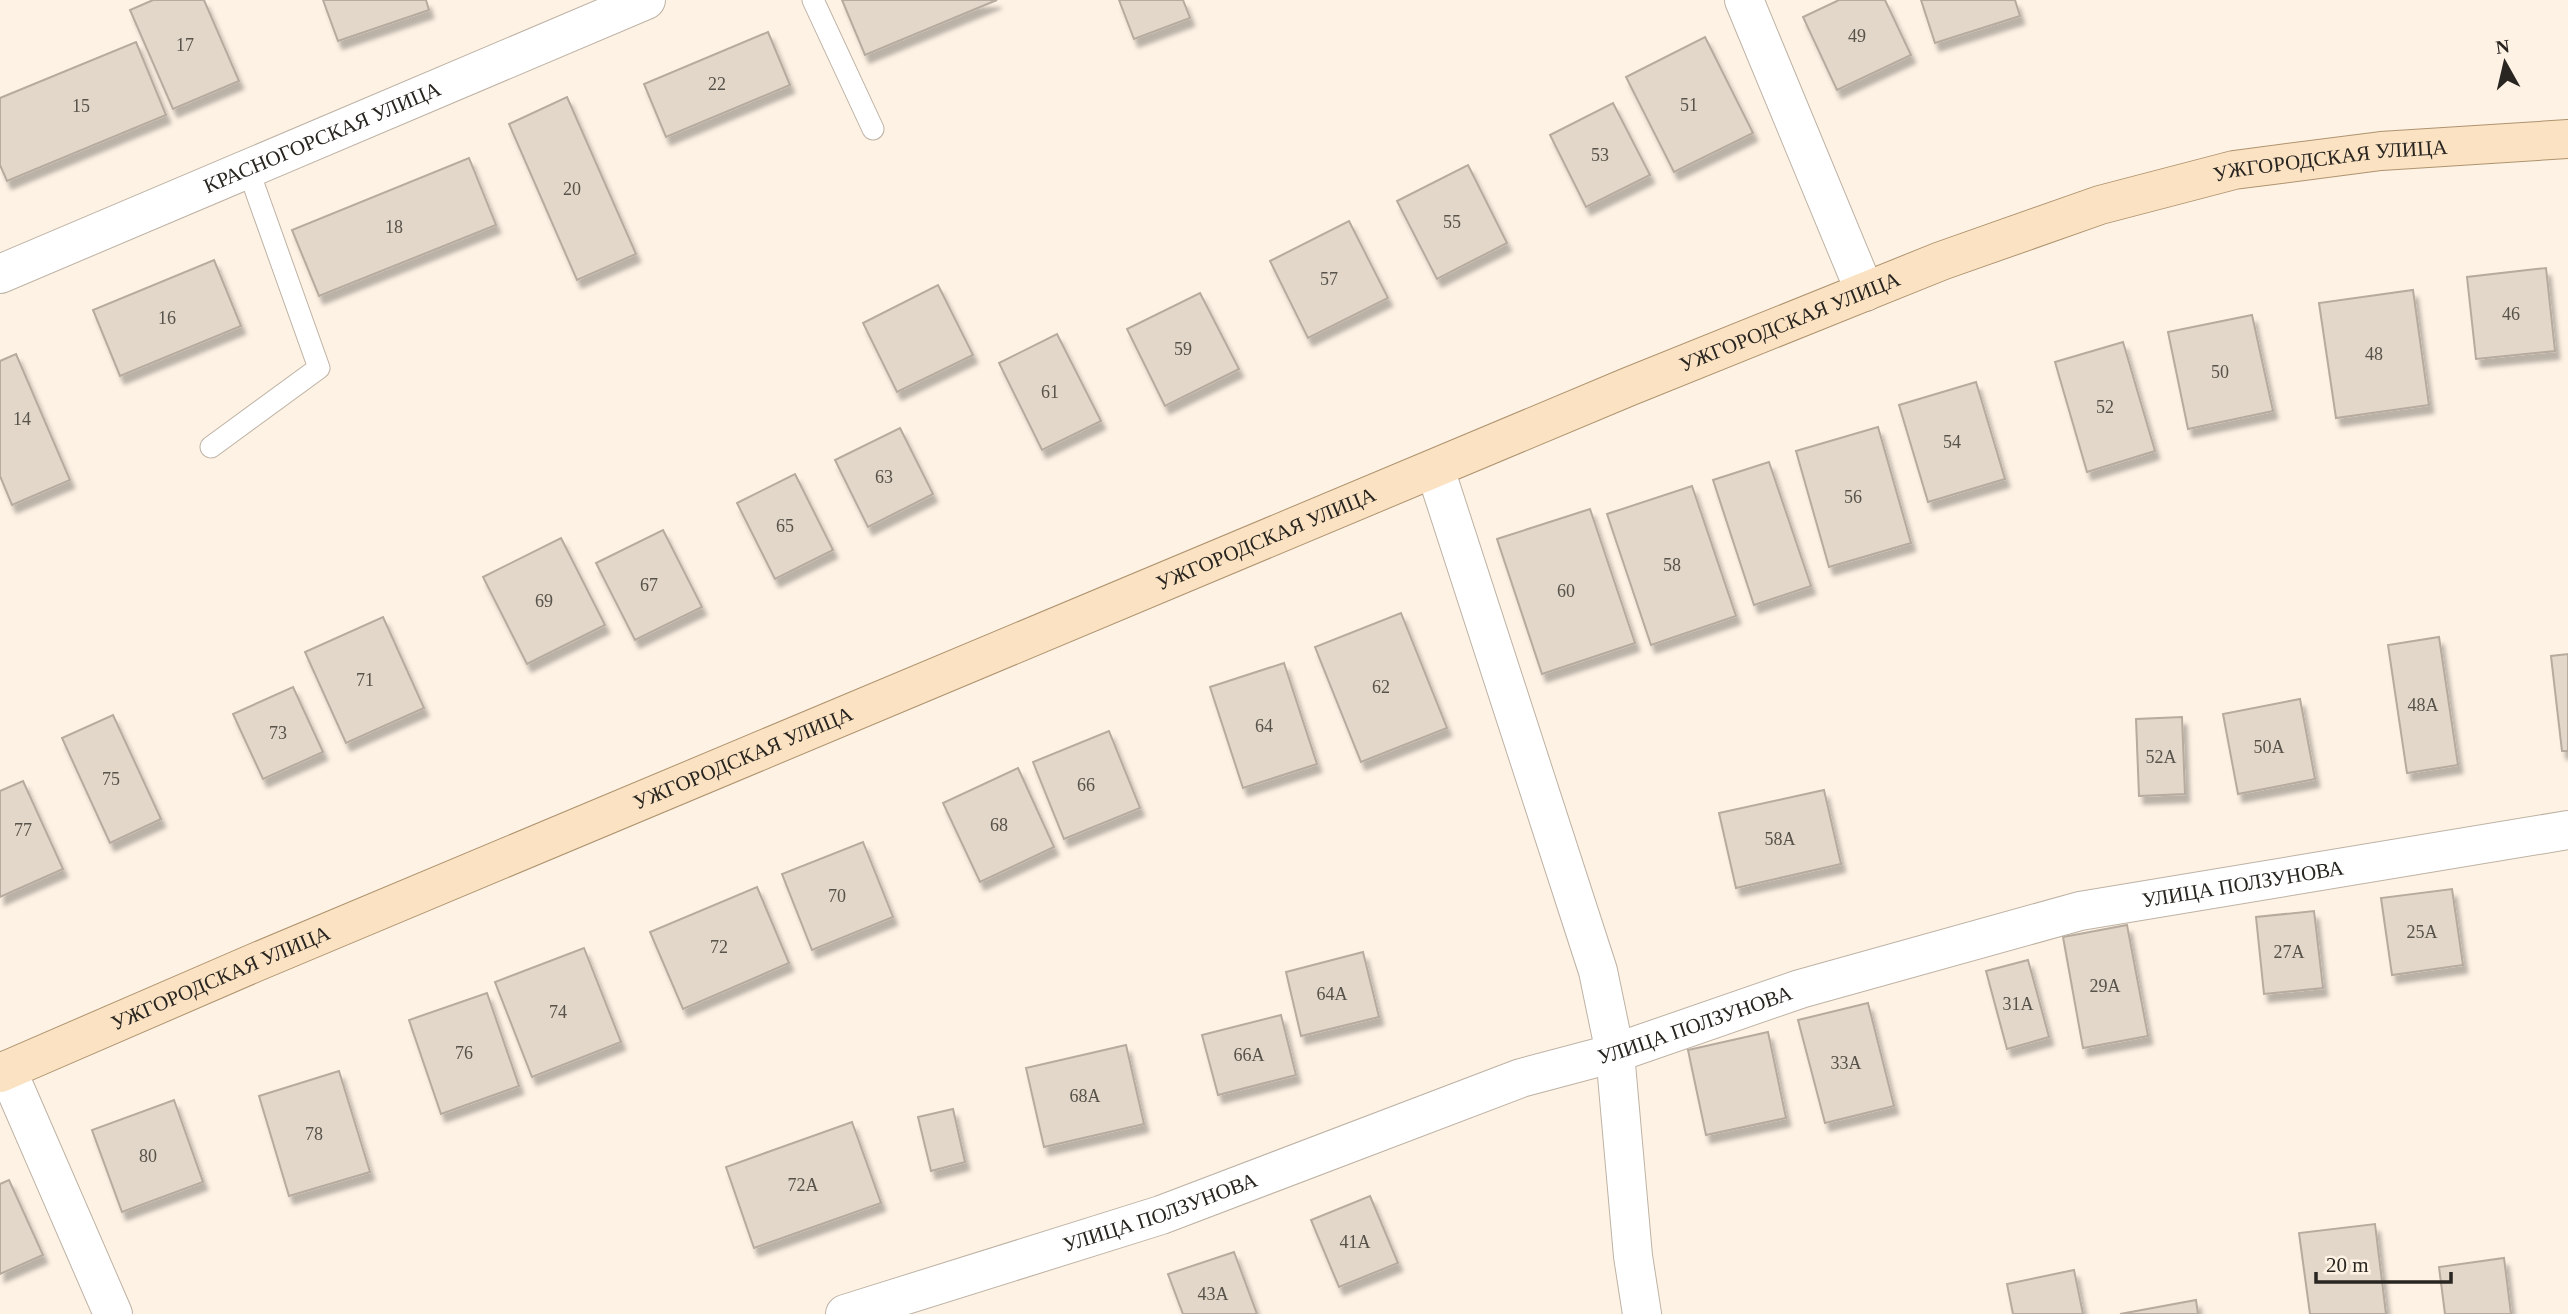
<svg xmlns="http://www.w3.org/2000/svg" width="2568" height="1314" font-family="Georgia,serif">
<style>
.building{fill:#e2d7c8;stroke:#b6ab9e;stroke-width:2;filter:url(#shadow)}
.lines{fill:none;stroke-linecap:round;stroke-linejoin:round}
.service-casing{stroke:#bdb2a4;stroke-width:23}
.minor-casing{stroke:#bdb2a4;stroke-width:40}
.primary-casing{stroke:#af936f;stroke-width:40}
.service{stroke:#fff;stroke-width:21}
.minor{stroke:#fff;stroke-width:38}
.primary{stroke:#fae2c2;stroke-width:38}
.labels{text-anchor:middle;stroke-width:7;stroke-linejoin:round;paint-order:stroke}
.number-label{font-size:18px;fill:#57524a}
.street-label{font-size:21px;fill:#292520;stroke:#fef2e4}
</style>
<defs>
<filter id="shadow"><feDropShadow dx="4.5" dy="8" stdDeviation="2" flood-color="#0004"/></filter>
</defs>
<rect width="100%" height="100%" fill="#fef2e4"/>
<!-- building -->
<g class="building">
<path d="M153 0H204L239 81 173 109 130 10Z"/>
<path d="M323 0H426L429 10 338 41Z"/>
<path d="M842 0H997L865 55Z"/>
<path d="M1119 0H1183L1190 18 1134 39Z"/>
<path d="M1839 0H1885L1911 55 1837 90 1803 17Z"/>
<path d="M1921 0H2015L2020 16 1935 43Z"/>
<path d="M768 32 790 85 666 137 644 84Z"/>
<path d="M1705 37 1753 133 1674 172 1626 77Z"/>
<path d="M136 42 166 115 7 181 0 165V98Z"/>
<path d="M567 97 636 254 577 280 509 124Z"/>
<path d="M1613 103 1650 175 1586 207 1550 135Z"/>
<path d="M469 158 496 225 319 296 292 230Z"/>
<path d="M1468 165 1507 243 1437 279 1397 201Z"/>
<path d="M1349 221 1388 298 1308 338 1270 261Z"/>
<path d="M214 260 241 326 120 376 93 310Z"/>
<path d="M2546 268 2555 351 2476 359 2467 277Z"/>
<path d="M938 285 973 355 897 392 863 323Z"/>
<path d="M2413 290 2429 405 2336 418 2319 303Z"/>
<path d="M1200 293 1239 369 1165 406 1127 329Z"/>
<path d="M2252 315 2273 411 2188 429 2168 332Z"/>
<path d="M1057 334 1101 421 1042 450 999 363Z"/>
<path d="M2123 342 2155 451 2087 472 2055 362Z"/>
<path d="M16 354 70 480 12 505 0 476V361Z"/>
<path d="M1976 382 2005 479 1928 502 1899 405Z"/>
<path d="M1878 427 1911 543 1829 567 1796 451Z"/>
<path d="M900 428 933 494 868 527 835 460Z"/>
<path d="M1769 462 1811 586 1754 605 1713 480Z"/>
<path d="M795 474 833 550 775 579 737 503Z"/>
<path d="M1692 486 1736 616 1651 645 1607 514Z"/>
<path d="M1590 509 1635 643 1542 674 1497 539Z"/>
<path d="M663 530 702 607 635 640 596 563Z"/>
<path d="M561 538 605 625 527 664 483 577Z"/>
<path d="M1401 613 1447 728 1361 762 1315 647Z"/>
<path d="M383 617 424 708 346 743 305 652Z"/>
<path d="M2439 637 2458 765 2407 773 2388 645Z"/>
<path d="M2568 654V751H2562L2551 656Z"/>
<path d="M1284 663 1317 764 1243 788 1210 687Z"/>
<path d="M293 687 323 752 263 779 233 714Z"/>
<path d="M2300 699 2315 779 2238 794 2223 714Z"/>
<path d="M113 715 161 819 110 843 62 738Z"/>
<path d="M2182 717 2185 794 2139 796 2136 719Z"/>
<path d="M1109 731 1140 808 1064 839 1033 762Z"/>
<path d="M1018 768 1054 847 980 882 943 803Z"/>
<path d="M23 781 63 869 0 897V791Z"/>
<path d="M1824 790 1841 864 1736 888 1719 813Z"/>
<path d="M863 842 893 917 812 950 782 874Z"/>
<path d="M757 887 789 963 683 1009 650 932Z"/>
<path d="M2452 889 2463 965 2392 975 2381 898Z"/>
<path d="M2314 911 2323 988 2264 994 2256 917Z"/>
<path d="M2127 925 2148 1036 2083 1048 2063 937Z"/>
<path d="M584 948 621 1042 532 1077 495 982Z"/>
<path d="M1363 952 1379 1017 1301 1036 1286 972Z"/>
<path d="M2028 960 2049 1037 2007 1049 1986 971Z"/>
<path d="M487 993 519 1086 441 1114 409 1020Z"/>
<path d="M1868 1003 1894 1106 1825 1123 1798 1020Z"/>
<path d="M1281 1015 1296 1075 1218 1095 1202 1035Z"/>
<path d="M1768 1032 1786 1118 1706 1135 1688 1050Z"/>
<path d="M1126 1045 1144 1124 1044 1147 1026 1068Z"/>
<path d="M339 1071 370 1172 289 1196 259 1096Z"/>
<path d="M174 1100 203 1182 122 1212 92 1130Z"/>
<path d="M953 1109 965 1162 931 1171 918 1117Z"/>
<path d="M852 1122 881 1203 754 1248 726 1167Z"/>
<path d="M9 1180 43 1255 0 1274V1184Z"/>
<path d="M1370 1196 1398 1263 1339 1287 1311 1220Z"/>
<path d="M2375 1224 2386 1314H2310L2299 1233Z"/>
<path d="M1234 1252 1257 1314H1183L1168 1274Z"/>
<path d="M2504 1258 2511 1314H2445L2439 1267Z"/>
<path d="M2074 1270 2083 1314H2013L2007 1284Z"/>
<path d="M2196 1300 2198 1314H2120Z"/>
</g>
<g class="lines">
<!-- service casing -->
<g class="service-casing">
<g id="service">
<path d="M813 0 873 129"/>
<path d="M211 447 319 368 248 169"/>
</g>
</g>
<!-- minor casing -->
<g class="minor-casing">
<g id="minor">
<path d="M1744 0 1865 292"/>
<path id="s1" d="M0 274 646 0"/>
<path d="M1435 469 1598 971 1615 1053 1633 1256 1642 1314"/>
<path d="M7 1070 113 1314"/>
<path id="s2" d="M845 1314 1161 1215 1521 1078 1615 1053 1800 989 2080 911 2568 830"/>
</g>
</g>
<!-- primary casing -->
<g class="primary-casing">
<g id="primary">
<path id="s3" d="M0 1073 254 963 1628 387 1941 261 2100 205 2234 170 2381 151 2568 139"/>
</g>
</g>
<!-- service -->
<use href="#service" class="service"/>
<!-- minor -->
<use href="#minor" class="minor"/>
<!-- primary -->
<use href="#primary" class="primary"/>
</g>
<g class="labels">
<!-- number labels -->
<g class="number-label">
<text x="1857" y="42">49</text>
<text x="185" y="51">17</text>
<text x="717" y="90">22</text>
<text x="1689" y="111">51</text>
<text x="81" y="112">15</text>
<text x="1600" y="161">53</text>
<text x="572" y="195">20</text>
<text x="1452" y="228">55</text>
<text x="394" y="233">18</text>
<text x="1329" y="285">57</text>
<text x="2511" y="320">46</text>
<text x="167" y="324">16</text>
<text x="1183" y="355">59</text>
<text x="2374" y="360">48</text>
<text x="2220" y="378">50</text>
<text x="1050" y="398">61</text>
<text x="2105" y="413">52</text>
<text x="22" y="425">14</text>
<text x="1952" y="448">54</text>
<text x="884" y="483">63</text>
<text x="1853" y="503">56</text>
<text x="785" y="532">65</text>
<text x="1672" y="571">58</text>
<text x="649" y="591">67</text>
<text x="1566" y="597">60</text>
<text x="544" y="607">69</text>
<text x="365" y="686">71</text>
<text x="1381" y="693">62</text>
<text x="2423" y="711">48А</text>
<text x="1264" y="732">64</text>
<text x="278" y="739">73</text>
<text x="2269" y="753">50А</text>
<text x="2161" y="763">52А</text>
<text x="111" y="785">75</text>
<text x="1086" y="791">66</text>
<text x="999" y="831">68</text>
<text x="23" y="836">77</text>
<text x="1780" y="845">58А</text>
<text x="837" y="902">70</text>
<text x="2422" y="938">25А</text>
<text x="719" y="953">72</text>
<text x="2289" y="958">27А</text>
<text x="2105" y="992">29А</text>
<text x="1332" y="1000">64А</text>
<text x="2018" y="1010">31А</text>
<text x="558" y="1018">74</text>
<text x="464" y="1059">76</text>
<text x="1249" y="1061">66А</text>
<text x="1846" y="1069">33А</text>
<text x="1085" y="1102">68А</text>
<text x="314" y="1140">78</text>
<text x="148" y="1162">80</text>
<text x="803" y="1191">72А</text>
<text x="1355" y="1248">41А</text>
<text x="1213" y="1300">43А</text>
</g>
<!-- street labels -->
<g class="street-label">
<text dy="7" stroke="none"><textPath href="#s1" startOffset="350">КРАСНОГОРСКАЯ УЛИЦА</textPath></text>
<text dy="7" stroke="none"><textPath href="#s3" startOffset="2508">УЖГОРОДСКАЯ УЛИЦА</textPath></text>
<text dy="7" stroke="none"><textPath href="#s3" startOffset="1941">УЖГОРОДСКАЯ УЛИЦА</textPath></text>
<text dy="7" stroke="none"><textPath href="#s3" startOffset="1374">УЖГОРОДСКАЯ УЛИЦА</textPath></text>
<text dy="7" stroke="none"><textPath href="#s3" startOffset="807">УЖГОРОДСКАЯ УЛИЦА</textPath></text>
<text dy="7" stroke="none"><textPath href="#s2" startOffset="1465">УЛИЦА ПОЛЗУНОВА</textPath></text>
<text dy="7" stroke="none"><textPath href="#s3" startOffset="240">УЖГОРОДСКАЯ УЛИЦА</textPath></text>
<text dy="7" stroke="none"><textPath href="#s2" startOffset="898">УЛИЦА ПОЛЗУНОВА</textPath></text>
<text dy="7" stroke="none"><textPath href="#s2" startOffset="331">УЛИЦА ПОЛЗУНОВА</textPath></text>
</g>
</g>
<!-- north arrow -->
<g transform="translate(2505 63) rotate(352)" stroke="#fef2e4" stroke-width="5" paint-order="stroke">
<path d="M0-5L12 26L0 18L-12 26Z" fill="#292520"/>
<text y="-10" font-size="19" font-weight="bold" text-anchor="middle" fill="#292520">N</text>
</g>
<!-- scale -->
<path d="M2316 1272v10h135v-10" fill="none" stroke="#292520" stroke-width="3.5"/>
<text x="2326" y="1272" font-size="21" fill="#292520" stroke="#fef2e4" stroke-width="5" paint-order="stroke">20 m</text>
</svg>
